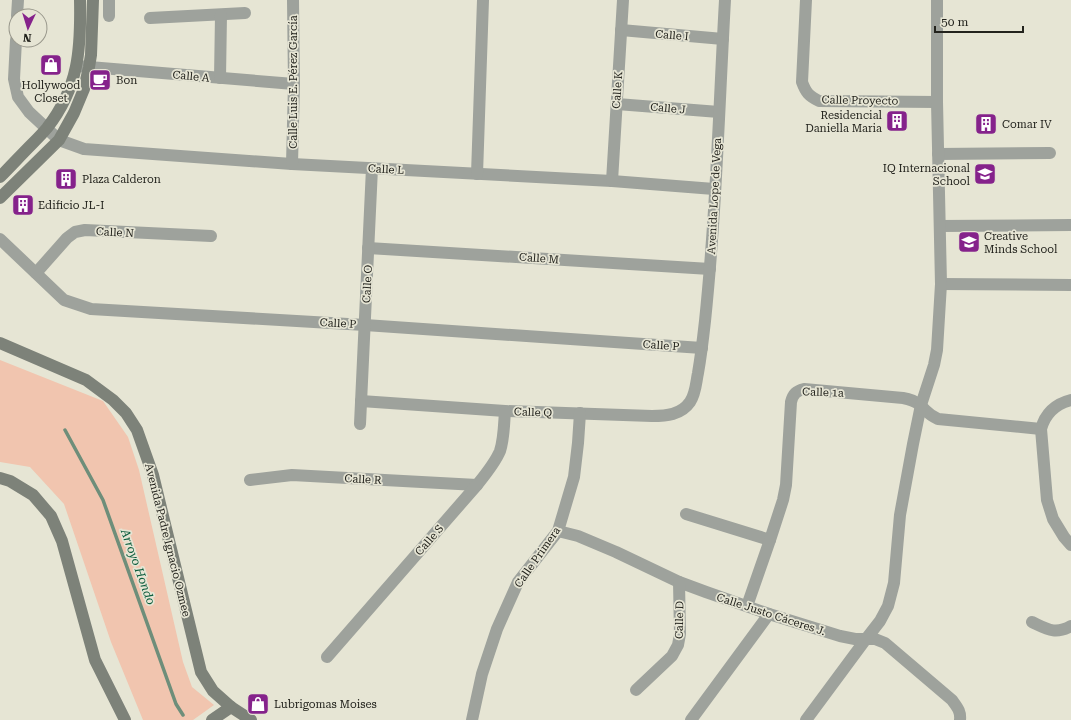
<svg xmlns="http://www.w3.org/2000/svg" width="1071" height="720" font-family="'Roboto Serif',serif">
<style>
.green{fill:#f1c5af}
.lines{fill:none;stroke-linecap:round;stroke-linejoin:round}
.stream{stroke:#6e8e7a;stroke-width:3.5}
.street{stroke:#9ea29c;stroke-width:12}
.secondary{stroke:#7d8279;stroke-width:12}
.labels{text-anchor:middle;stroke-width:3.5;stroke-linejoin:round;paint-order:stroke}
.street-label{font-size:11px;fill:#23231d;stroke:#e6e5d4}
.poi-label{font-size:11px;fill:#23231d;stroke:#e6e5d4;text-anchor:start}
.water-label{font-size:12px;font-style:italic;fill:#0d5d3d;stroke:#e6e5d4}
</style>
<rect width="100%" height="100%" fill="#e6e5d4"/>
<!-- green -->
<path class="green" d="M0 360 103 401 128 437 139 470 183 662 192 687 214 705 193 720H143L111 642 64 504 30 467 0 462Z"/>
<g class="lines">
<!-- stream -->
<path class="stream" d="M65 430 103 500 176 704 183 715"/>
<!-- street -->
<g class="street">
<path d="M109 0V16"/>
<path d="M806 0 802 82C806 93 809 96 819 101L937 102"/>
<path d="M17 16 18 0"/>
<path d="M150 18 245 13"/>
<path d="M621 30 723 39"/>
<path d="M16 40 14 79 18 97 29 112 59 140 84 149 292 164 612 181 714 189"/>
<path d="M77 66 294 84"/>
<path d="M220 78 221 15"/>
<path d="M617 104 719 112"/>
<path d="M938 154 1050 153"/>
<path d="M292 164 294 84 293 0"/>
<path d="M477 174 483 0"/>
<path d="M612 181 623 0"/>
<path d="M940 226 1071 225"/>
<path d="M0 239 64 300 91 309 365 325 702 348"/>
<path d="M368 248 710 269"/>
<path d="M36 273 67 238 75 232 85 230 211 236"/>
<path d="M941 284 1071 285"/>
<path d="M1071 400C1055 404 1045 414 1041 429L1047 500 1053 519 1064 537 1071 545"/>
<path d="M361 401 505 411 652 416C666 416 681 415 690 402 696 393 696 382 698 373 701 356 703 339 705 321 716 215 719 107 725 0"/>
<path d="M360 424 372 168"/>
<path d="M250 480 292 475 477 485"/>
<path d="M686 514 770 540"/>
<path d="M558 531 578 536 616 552 679 582 706 592 769 614 840 636 855 639H875L885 643 952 700C957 707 961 711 960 720"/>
<path d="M747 606 770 540 783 500 786 485 791 402C793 394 796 391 804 389L903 398C909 399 915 401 920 405 928 412 927 414 938 419L1041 429"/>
<path d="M1032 622C1047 629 1055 635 1071 626"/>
<path d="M327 657 477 485C485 475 495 463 500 451 504 439 504 424 505 411"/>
<path d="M636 690 672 656 678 645 680 634 679 582"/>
<path d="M472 720 482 674 497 629 518 582 558 531 574 477 578 443 580 413"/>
<path d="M691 720 769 614"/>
<path d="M806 720 866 639 880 621 888 606 894 583 900 515 913 444 921 405 934 365 937 350 941 284 937 102V0"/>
</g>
<!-- secondary -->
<g class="secondary">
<path d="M0 177C11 166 21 155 32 144 37 139 42 134 47 128 79 87 81 49 80 0"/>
<path d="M0 198 59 140 74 113 84 89 89 67 91 55 93 0"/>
<path d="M0 343 86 380 113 400 126 413 137 430 153 475 201 672 213 691 231 707 251 720"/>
<path d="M0 478 10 481 33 495 51 516 62 541 95 660 125 720"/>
<path d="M212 720 231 707"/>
</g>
</g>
<!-- icons -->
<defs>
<g id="shop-square" transform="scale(1.15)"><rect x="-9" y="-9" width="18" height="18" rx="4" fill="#85228b" stroke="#e6e5d4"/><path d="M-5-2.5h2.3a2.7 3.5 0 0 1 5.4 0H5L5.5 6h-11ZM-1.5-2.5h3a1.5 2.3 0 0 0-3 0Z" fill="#fff"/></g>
<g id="cafe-square" transform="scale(1.15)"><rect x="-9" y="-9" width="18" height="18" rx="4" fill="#85228b" stroke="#e6e5d4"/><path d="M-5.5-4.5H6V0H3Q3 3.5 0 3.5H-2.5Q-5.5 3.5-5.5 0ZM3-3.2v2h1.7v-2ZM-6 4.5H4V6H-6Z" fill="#fff"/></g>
<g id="building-square" transform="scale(1.15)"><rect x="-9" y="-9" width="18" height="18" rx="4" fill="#85228b" stroke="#e6e5d4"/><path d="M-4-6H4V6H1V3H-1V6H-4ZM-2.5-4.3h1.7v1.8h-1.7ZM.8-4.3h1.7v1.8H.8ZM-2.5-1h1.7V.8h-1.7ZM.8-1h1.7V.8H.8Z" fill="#fff"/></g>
<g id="school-square" transform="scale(1.15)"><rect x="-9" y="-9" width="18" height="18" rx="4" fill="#85228b" stroke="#e6e5d4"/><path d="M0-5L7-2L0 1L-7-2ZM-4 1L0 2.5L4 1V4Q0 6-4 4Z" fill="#fff"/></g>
</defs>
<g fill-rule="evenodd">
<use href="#shop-square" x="51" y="65"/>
<use href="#cafe-square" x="100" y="80"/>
<use href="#building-square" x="897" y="121"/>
<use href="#building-square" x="986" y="124"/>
<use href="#school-square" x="985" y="174"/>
<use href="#building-square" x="66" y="179"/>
<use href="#building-square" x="23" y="205"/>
<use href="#school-square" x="969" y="242"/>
<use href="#shop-square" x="258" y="704"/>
</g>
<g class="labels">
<!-- street labels -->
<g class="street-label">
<text transform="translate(672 35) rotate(5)" y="4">Calle I</text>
<text transform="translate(191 76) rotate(5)" y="4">Calle A</text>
<text transform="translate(293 82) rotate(-90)" y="4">Calle Luis E. Pérez García</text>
<text transform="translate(617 90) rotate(-86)" y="4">Calle K</text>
<text transform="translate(860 100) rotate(1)" y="4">Calle Proyecto</text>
<text transform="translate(668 108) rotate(5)" y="4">Calle J</text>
<text transform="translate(386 169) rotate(3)" y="4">Calle L</text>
<text transform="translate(714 196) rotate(-87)" y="4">Avenida Lope de Vega</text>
<text transform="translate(115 232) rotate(3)" y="4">Calle N</text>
<text transform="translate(539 258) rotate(4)" y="4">Calle M</text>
<text transform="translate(367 284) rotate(-87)" y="4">Calle O</text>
<text transform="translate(338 323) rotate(3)" y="4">Calle P</text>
<text transform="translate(661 345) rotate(4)" y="4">Calle P</text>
<text transform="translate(823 392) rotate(2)" y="4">Calle 1a</text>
<text transform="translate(533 412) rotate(2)" y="4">Calle Q</text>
<text transform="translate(363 479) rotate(3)" y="4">Calle R</text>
<text transform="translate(168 540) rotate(76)" y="4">Avenida Padre Ignacio Ozmee</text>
<text transform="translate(429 540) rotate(-49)" y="4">Calle S</text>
<text transform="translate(537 557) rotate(-55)" y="4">Calle Primera</text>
<text transform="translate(771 614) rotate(18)" y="4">Calle Justo Cáceres J.</text>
<text transform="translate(679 620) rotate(-89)" y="4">Calle D</text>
</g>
<!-- poi labels -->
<g class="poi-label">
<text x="116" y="84">Bon</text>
<text x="51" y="89" text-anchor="middle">Hollywood<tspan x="51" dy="13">Closet</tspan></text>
<text x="882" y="119" text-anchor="end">Residencial<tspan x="882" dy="13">Daniella Maria</tspan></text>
<text x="1002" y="128">Comar IV</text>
<text x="970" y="172" text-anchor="end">IQ Internacional<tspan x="970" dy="13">School</tspan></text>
<text x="82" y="183">Plaza Calderon</text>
<text x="38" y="209">Edificio JL-I</text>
<text x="984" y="240">Creative<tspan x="984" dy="13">Minds School</tspan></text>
<text x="274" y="708">Lubrigomas Moises</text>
</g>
<!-- water labels -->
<g class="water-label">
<text transform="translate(138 567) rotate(70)" y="4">Arroyo Hondo</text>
</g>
</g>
<!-- north arrow -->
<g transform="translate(28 28) rotate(184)"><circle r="19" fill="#e6e5d4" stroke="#98978b"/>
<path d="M0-3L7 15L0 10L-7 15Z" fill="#85228b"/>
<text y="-6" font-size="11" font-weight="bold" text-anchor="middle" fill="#23231d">N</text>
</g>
<!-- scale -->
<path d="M935 26v6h88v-6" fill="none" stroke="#23231d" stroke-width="2"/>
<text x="941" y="26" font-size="12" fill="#23231d" stroke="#e6e5d4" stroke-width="3" paint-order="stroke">50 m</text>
</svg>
